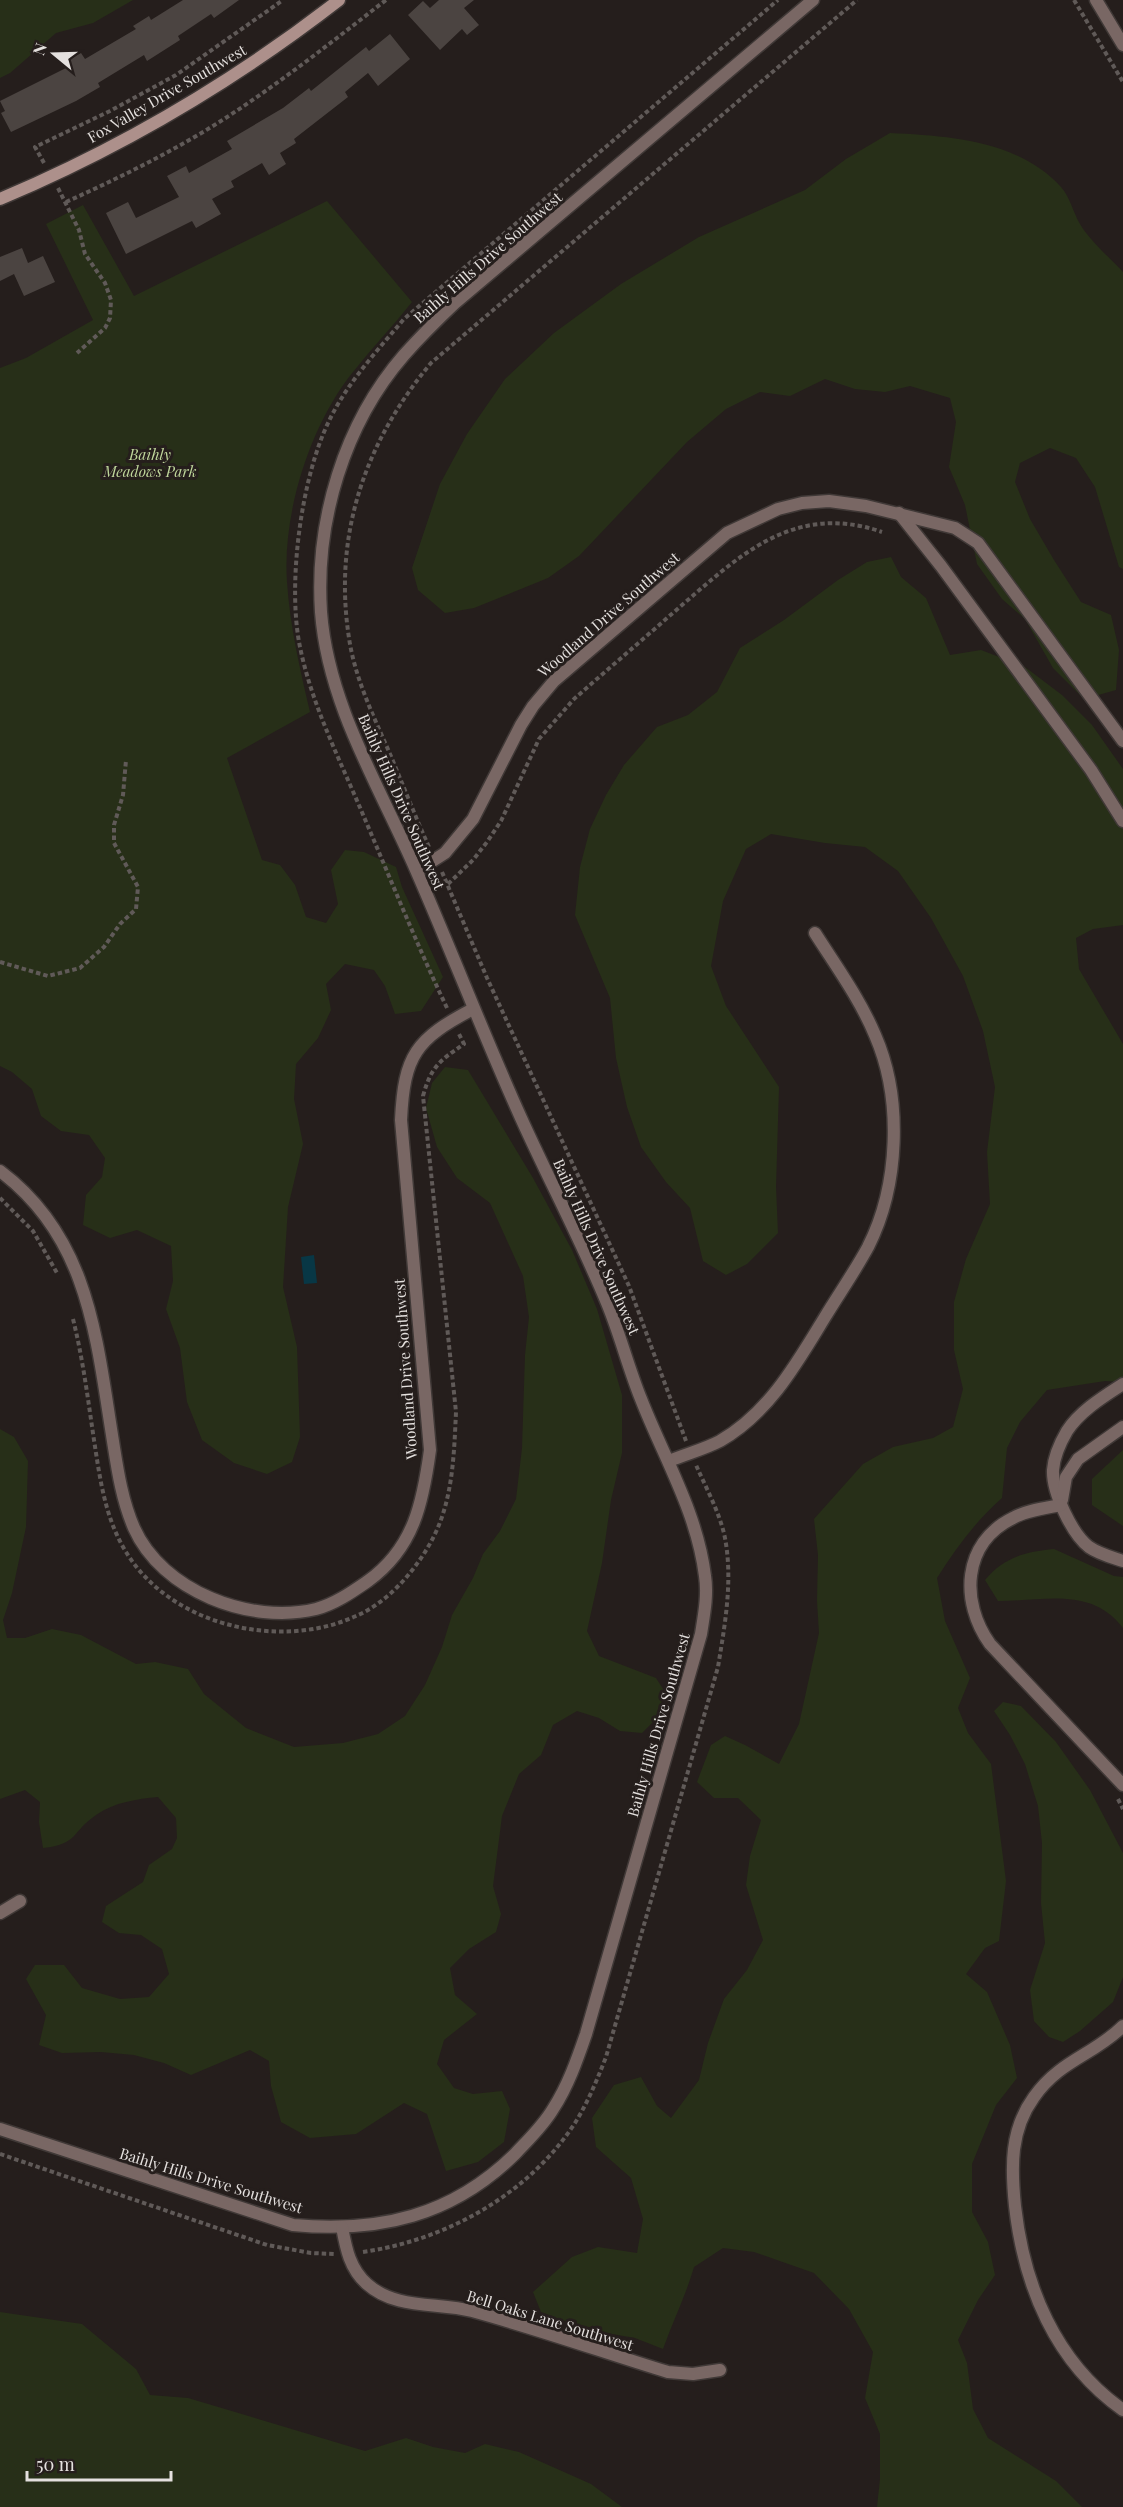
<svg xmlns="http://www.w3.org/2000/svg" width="1123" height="2507" font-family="'Playfair Display',serif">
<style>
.green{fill:#272f18}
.water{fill:#083745}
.building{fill:#4b4441}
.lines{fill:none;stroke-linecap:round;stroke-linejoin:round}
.street-casing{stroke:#403937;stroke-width:15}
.secondary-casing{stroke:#403937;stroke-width:15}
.path{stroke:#605a58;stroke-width:4;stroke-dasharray:4.5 3;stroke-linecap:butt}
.street{stroke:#796764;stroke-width:12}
.secondary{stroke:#ad908b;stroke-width:12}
.labels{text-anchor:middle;stroke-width:6;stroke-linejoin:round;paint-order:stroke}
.street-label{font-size:15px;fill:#e4e0de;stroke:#251e1c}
.park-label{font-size:15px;font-style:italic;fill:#bfd69b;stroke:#251e1c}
</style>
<rect width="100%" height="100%" fill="#251e1c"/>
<!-- green -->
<g class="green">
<path d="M0 0H133L93 23 56 33 10 73 0 78Z"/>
<path d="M890 133C949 136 1018 140 1061 187 1070 197 1073 212 1080 224 1090 241 1109 257 1123 272V569L1119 567 1095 487 1076 458 1050 448 1020 463 1015 482 1030 519 1054 560 1081 602 1111 615 1119 650 1116 690 1084 699 1053 668 1025 619 1002 599 977 564 965 505 949 467 956 422 950 398 910 386 885 392 855 389 825 379 790 396 760 392 726 409 687 442 579 556 548 578 474 608 445 613 418 590 412 568 440 484 467 434 505 379 554 333 621 284 699 237 805 190 846 159Z"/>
<path d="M327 201 412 302C393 326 372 348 353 372 310 425 282 514 287 582 290 627 300 669 310 712L227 758 262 860 280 865 295 885 306 917 326 923 338 904 331 870 345 850 364 852 396 867 402 887 443 977 421 1011 395 1014 385 986 374 970 345 964 326 984 331 1010 318 1038 296 1064 294 1099 303 1144 288 1207 283 1287 297 1347 300 1437 292 1462 267 1474 234 1463 202 1440 187 1402 180 1348 166 1309 173 1281 171 1246 137 1230 110 1238 83 1225 86 1195 102 1177 105 1158 89 1135 61 1131 41 1116 32 1089 12 1072 0 1066V368L26 358 93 320 46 224 83 205 134 296Z"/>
<path d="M891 557 901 577 926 598 950 655 981 650 1025 667 1062 695 1092 725 1123 769V925L1093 929 1076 938 1079 969 1123 1044V1382L1105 1381 1047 1390 1020 1422 1007 1448 1002 1498C975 1522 956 1548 937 1578L945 1621 970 1678 958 1708 968 1733 991 1764 1006 1881 999 1941 985 1948 966 1974 987 1992 1010 2045 1017 2078 996 2105 972 2164V2212L988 2242 995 2275 978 2300 958 2340 967 2363 973 2409 988 2438 1056 2481 1082 2507H877L880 2479V2434L865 2398 873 2352 849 2309 814 2273 754 2252 723 2248 694 2267C686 2295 673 2321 663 2349L635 2338 589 2330 541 2312 533 2292 572 2257 598 2247 637 2253 643 2219 631 2178 596 2147 592 2118 614 2085 641 2077 657 2106 671 2118 699 2080 708 2043 724 1999 747 1970 763 1940 746 1885 750 1856 761 1820 738 1798H714L697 1782 711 1745 725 1736 745 1745 779 1764 799 1724 819 1633 817 1601 818 1555 814 1519 863 1464 893 1447 933 1438 953 1427 963 1389 954 1350V1302L966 1259 990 1204 987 1152 995 1087 983 1031 963 976 931 918 898 871 865 847 825 843 771 834 746 849 723 901 711 966 726 1006 779 1087 776 1187 778 1233 747 1264 726 1275 703 1261 690 1208 666 1182 641 1147 627 1107 616 1058 610 998 575 915 580 867 590 829 606 795 624 765 657 727 688 715 717 692 740 648 784 620 838 580 867 562Z"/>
<path d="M445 1067 468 1070 533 1178 572 1250 597 1309 622 1395V1453L611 1500 602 1563 587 1631 599 1656 656 1678 665 1692 657 1718 642 1733 620 1731 599 1718 577 1711 553 1725 541 1755 519 1774 502 1816 493 1886 501 1914 496 1932 469 1949 450 1968 455 1995 477 2014 444 2040 437 2064 454 2088 473 2094 502 2091 510 2109 504 2142 478 2162 446 2171 427 2114 404 2103 356 2134 310 2138 281 2122 271 2086 269 2061 250 2050 191 2075 164 2063 134 2055 101 2052 62 2053 39 2045 46 2015 26 1979 35 1965H64L82 1988 120 1999 149 1997 169 1974 162 1949 141 1935 119 1933 102 1922 106 1906 143 1882 149 1865 172 1849 177 1838 176 1818 158 1797C137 1799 115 1802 96 1815 71 1832 79 1844 43 1848L39 1822 40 1802 25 1790 0 1799V1429L14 1437 28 1461 26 1527 12 1593 3 1620 7 1638H25L52 1629 81 1635 136 1664 155 1662 188 1669 204 1694 246 1728 294 1747 343 1743 378 1734 405 1716 425 1685 442 1647 452 1615 473 1578 483 1554 500 1531 516 1499 522 1448 525 1355 529 1317 523 1276 490 1203 457 1178 437 1147 426 1108 432 1083Z"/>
<path d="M1123 1450V1526L1092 1505V1479Z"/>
<path d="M1054 1549 1114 1576 1123 1577V1628C1092 1586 1043 1601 998 1601L985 1580C1004 1557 1025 1552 1054 1549Z"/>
<path d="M1003 1702 1021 1706 1056 1742 1090 1790 1123 1853V1977L1113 2002 1080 2031 1063 2042 1049 2037 1034 2021 1030 1990 1045 1943 1041 1903 1042 1843 1038 1806 1025 1764 1010 1735 994 1711Z"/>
<path d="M0 2312 82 2324 136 2369 150 2395 188 2398 365 2451 406 2438 433 2447 465 2453 485 2444 519 2452 591 2484 622 2507H0Z"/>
</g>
<!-- water -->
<path class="water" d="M314 1255 317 1283 304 1284 301 1257Z"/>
<!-- building -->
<g class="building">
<path d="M183 0H239L214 18 211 14 178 36 180 40 147 61 144 55 98 83 100 87 76 101 11 132 1 113 5 111 0 101 68 67 65 62 81 53 85 59 136 29 133 26 149 16 151 20Z"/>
<path d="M439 0H474L464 8 479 25 467 35 462 29 440 50 408 15 423 1 430 8Z"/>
<path d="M390 34 410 59 378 86 368 73 345 92 348 97 294 139 296 143 280 153 286 164 269 175 262 163 231 181 234 187 212 199 221 214 196 228 192 221 126 254 106 213 128 202 136 218 179 197 167 176 186 166 189 173 232 149 227 141 283 108 309 88 311 91 366 47 369 51Z"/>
<path d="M22 248 28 263 43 256 55 282 24 296 14 274 0 281V257Z"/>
</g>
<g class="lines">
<!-- street casing -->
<g class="street-casing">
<g id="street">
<path d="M1096 0 1123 45"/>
<path d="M899 513 941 566 1091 770 1123 821"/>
<path d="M417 871 445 853 473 819 521 725 533 706 554 681 727 533 778 509 802 503 829 501 866 506 955 528 978 543 1123 741"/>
<path d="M0 1171C88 1237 96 1335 112 1435 117 1466 121 1498 134 1528 162 1591 250 1625 316 1609 335 1604 352 1592 368 1581 414 1548 423 1502 430 1450L401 1120C404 1055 416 1039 473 1009"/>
<path d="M1123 1384C1103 1397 1080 1411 1067 1431 1060 1443 1054 1456 1053 1470 1052 1492 1072 1534 1089 1547 1099 1554 1111 1557 1123 1561"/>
<path d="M669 1461C686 1454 705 1449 720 1441 769 1413 797 1363 825 1317 839 1294 855 1271 868 1247 899 1186 903 1099 875 1035 860 999 836 966 815 933"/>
<path d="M1062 1500 1066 1477 1078 1459 1123 1427"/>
<path d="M1061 1505C1046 1508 1027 1510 1013 1518 962 1543 960 1602 990 1644L1123 1785"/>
<path d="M0 1913 20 1901"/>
<path d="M1123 2026C1094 2055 1060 2060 1034 2097 1010 2130 1011 2167 1015 2206 1024 2286 1055 2362 1123 2410"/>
<path d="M0 2129 293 2225C379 2233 452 2216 515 2154 528 2140 543 2126 553 2109 568 2086 577 2060 586 2034L701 1634C704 1615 708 1595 705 1576 697 1512 664 1458 641 1399 628 1367 620 1334 607 1303 581 1240 549 1180 521 1118 484 1036 452 952 416 870 380 787 328 705 321 612 315 521 344 424 404 355 420 337 437 320 455 303L813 0"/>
<path d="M342 2227C346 2249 350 2269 367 2284 396 2310 437 2302 472 2311 538 2329 603 2352 668 2372L693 2374 720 2370"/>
</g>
</g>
<!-- secondary casing -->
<g class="secondary-casing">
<path id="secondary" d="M0 199C121 148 236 80 339 0"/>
</g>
<!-- path -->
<g class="path">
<path d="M1074 0 1123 82"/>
<path d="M44 163 35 147 110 111 176 75 283 0"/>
<path d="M58 188 79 230 85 254 105 283 111 300 110 318 105 328 77 353"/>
<path d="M66 202C119 178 174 151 224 119 280 83 333 41 386 0"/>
<path d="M429 847C415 816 403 785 390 754 374 717 355 679 349 638 333 535 365 442 431 363L857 0"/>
<path d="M442 872 487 978 629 1286 686 1441"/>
<path d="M448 884 473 860 487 842 501 821 539 739 574 699C607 670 641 641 674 612 737 558 792 501 882 532"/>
<path d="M0 962 48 976 80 968 104 947 120 924 136 909 138 887 114 843V825L123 795 126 760"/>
<path d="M447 1008C417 945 391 880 364 817 341 762 312 706 300 647 287 585 301 478 329 421 347 383 377 351 404 319L778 0"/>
<path d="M0 1198 33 1231 57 1273"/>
<path d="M73 1319C83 1359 88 1400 94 1440 100 1479 105 1518 126 1552 171 1626 280 1651 356 1616 389 1602 418 1568 434 1536 453 1498 454 1454 456 1412L423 1096C431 1067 439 1061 464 1044L459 1034"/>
<path d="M1118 1799 1123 1809"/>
<path d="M0 2154 267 2245 311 2253 335 2254"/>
<path d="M363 2252C446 2240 528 2195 575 2123 588 2102 597 2080 606 2057L718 1667C725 1624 733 1581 725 1538 720 1513 706 1488 696 1465"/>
</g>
<!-- street -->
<use href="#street" class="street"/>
<!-- secondary -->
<use href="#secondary" class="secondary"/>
</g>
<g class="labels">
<!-- street labels -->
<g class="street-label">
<text transform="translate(167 94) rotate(-30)" y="5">Fox Valley Drive Southwest</text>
<text transform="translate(488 258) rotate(-41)" y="5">Baihly Hills Drive Southwest</text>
<text transform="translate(609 615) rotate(-41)" y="5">Woodland Drive Southwest</text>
<text transform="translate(401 802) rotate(66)" y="5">Baihly Hills Drive Southwest</text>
<text transform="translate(596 1247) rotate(66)" y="5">Baihly Hills Drive Southwest</text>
<text transform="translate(406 1369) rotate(-94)" y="5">Woodland Drive Southwest</text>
<text transform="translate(659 1725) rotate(-74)" y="5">Baihly Hills Drive Southwest</text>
<text transform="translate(211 2181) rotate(17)" y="5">Baihly Hills Drive Southwest</text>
<text transform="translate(550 2321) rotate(17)" y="5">Bell Oaks Lane Southwest</text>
</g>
<!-- park labels -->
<g class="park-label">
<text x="150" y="460">Baihly<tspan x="150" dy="17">Meadows Park</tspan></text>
</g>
</g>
<!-- north arrow -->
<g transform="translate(54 54) rotate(289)" stroke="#251e1c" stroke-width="4.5" paint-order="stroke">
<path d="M0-4.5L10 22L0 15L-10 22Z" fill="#e4e0de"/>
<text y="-9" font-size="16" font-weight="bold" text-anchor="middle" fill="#e4e0de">N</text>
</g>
<!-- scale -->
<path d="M27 2471v9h144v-9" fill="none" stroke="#e4e0de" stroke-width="3"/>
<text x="36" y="2471" font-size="18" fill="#e4e0de" stroke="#251e1c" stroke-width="4.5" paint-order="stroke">50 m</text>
</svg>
